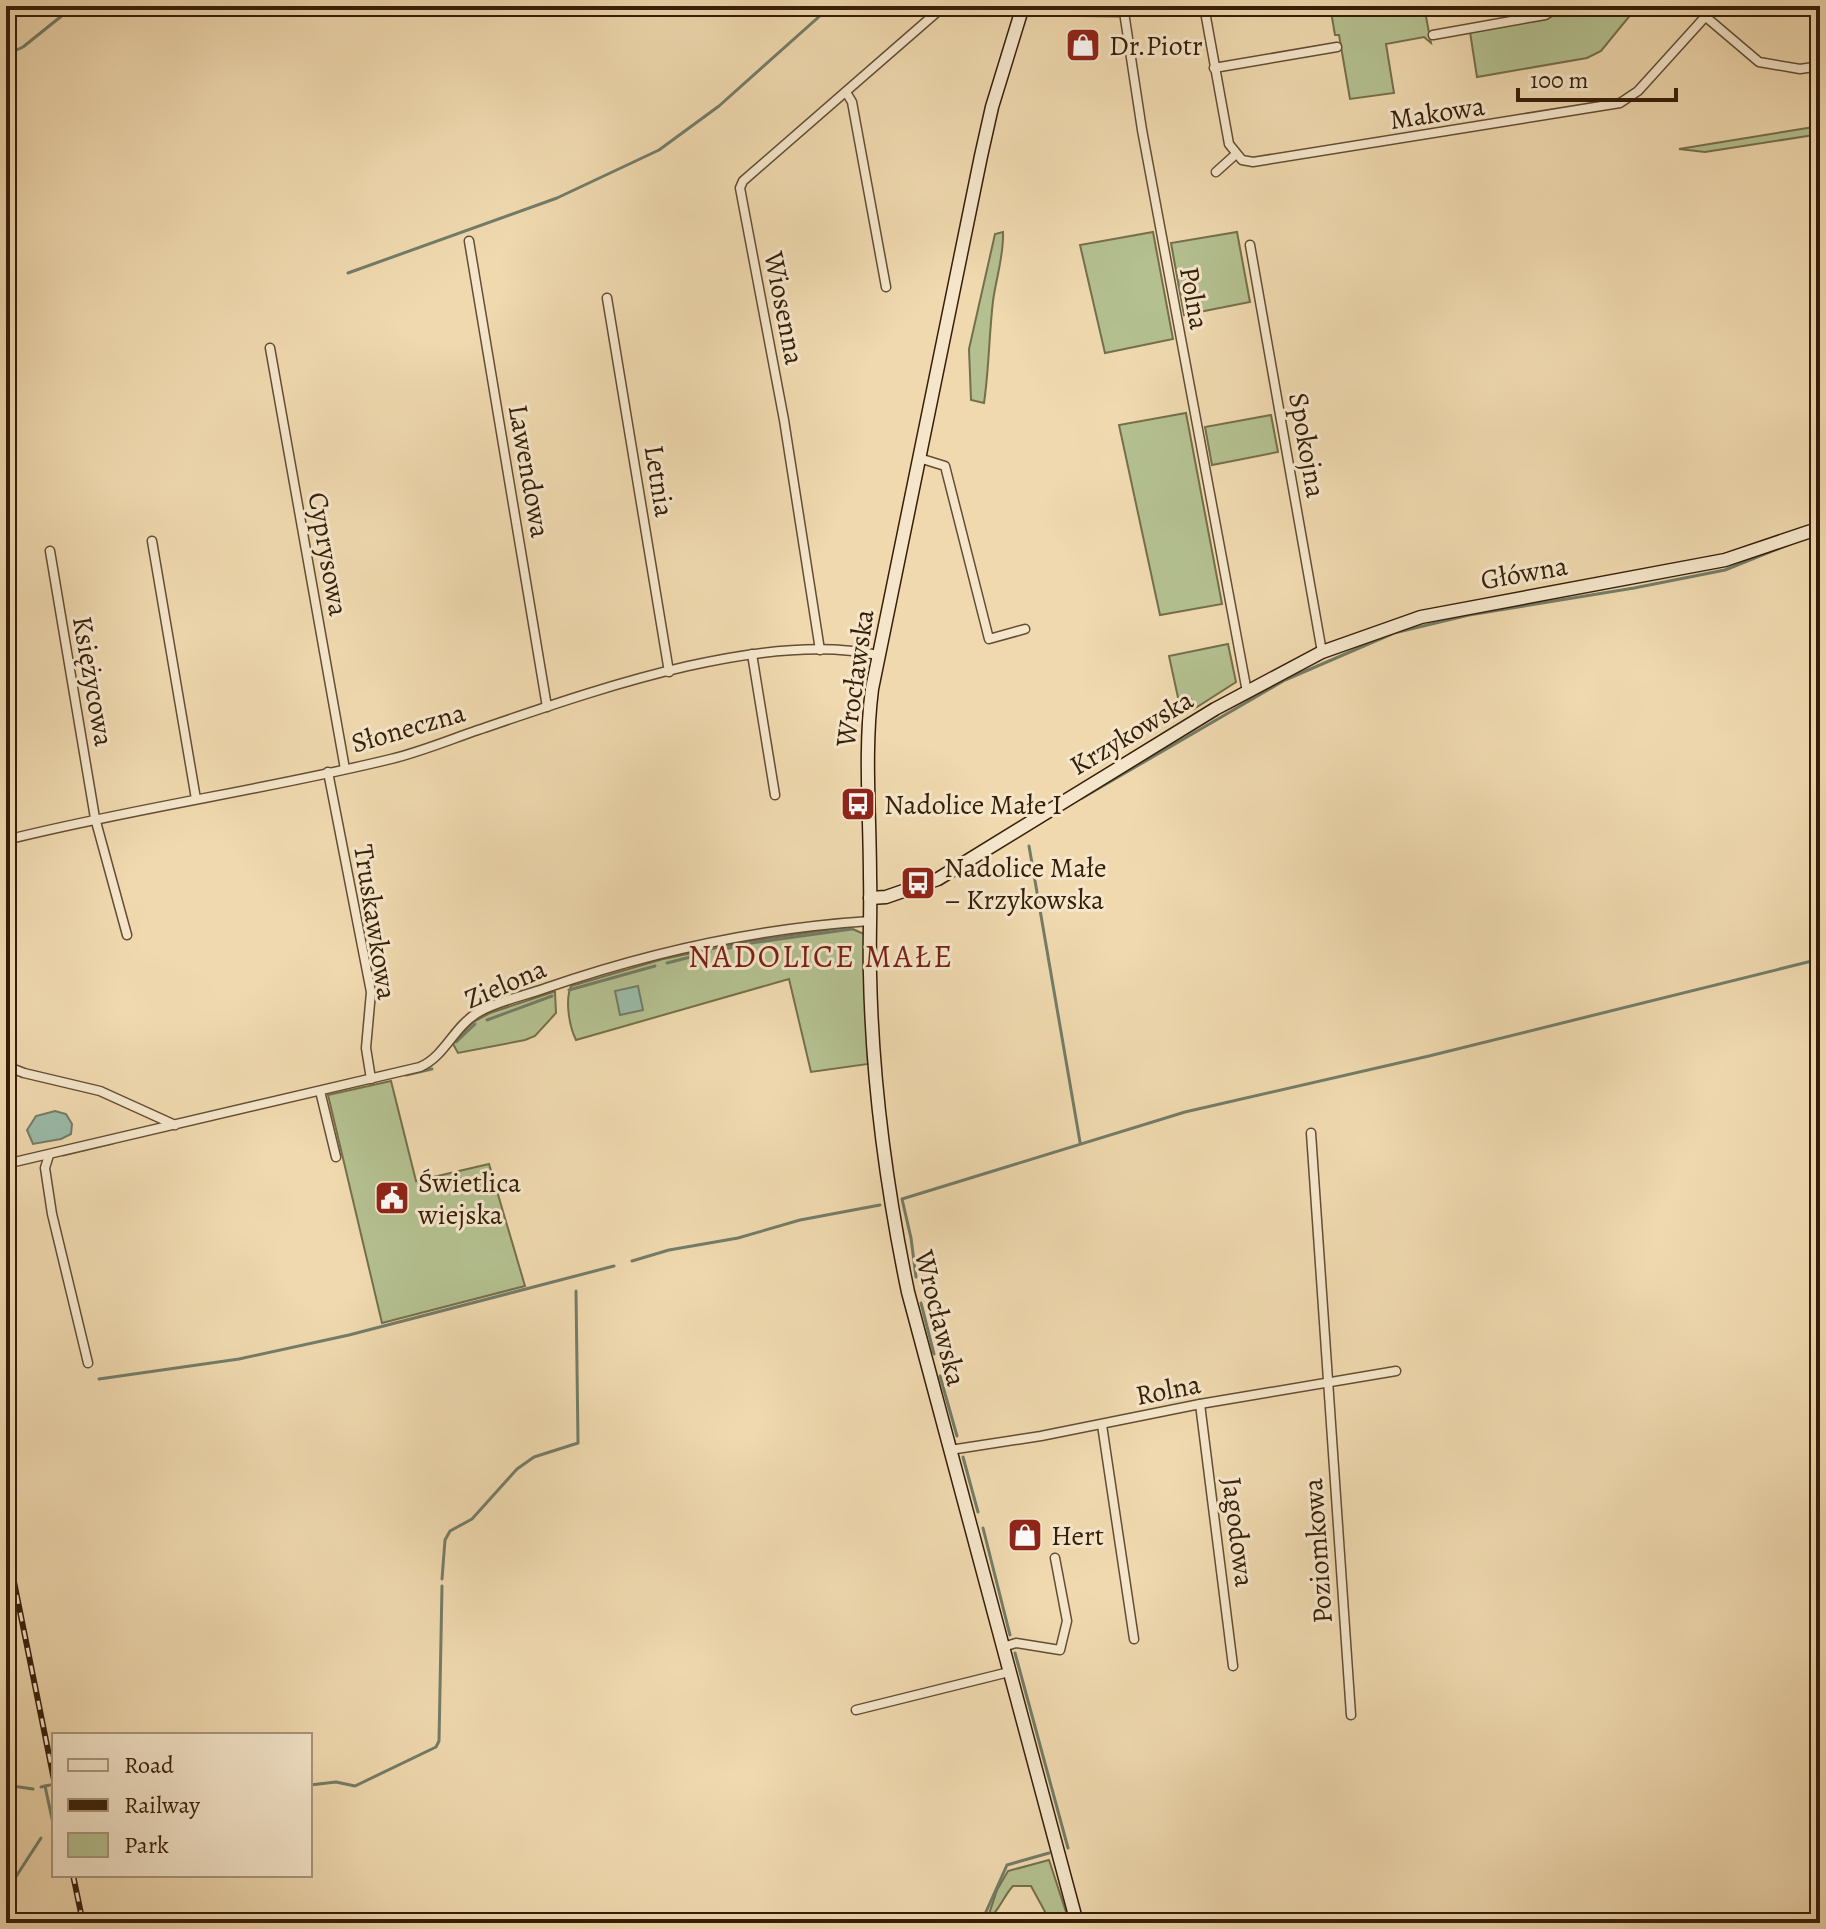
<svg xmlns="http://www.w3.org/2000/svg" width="1826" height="1929" font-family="Alegreya,serif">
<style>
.green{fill:#b4c090;stroke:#756f4c;stroke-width:2}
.water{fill:#9bbaa8;stroke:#737c68;stroke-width:2}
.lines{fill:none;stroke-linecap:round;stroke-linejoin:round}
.stream{stroke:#737c68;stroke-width:3}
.street-casing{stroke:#644d32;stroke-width:11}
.secondary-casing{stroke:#361e08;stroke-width:15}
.street{stroke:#f5e6cb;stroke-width:8}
.secondary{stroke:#f5e6cb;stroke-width:12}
.rail-casing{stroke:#361e08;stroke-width:6}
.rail{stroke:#f5e6cb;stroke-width:3;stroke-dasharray:9;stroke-linecap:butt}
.labels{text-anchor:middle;stroke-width:6;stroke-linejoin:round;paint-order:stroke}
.poi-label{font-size:28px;fill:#361e08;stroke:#f5e6cb;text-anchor:start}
.street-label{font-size:28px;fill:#361e08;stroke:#f5e6cb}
.quarter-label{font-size:32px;letter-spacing:2px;fill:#7a1f14;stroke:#f5e6cb}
</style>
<rect width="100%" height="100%" fill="#f0d9af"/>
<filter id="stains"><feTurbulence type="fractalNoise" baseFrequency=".0025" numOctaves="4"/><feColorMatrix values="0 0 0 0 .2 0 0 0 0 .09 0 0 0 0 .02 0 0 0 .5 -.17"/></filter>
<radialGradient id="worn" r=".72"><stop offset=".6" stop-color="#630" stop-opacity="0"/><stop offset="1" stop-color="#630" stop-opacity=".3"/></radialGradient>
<!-- green -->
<g class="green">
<path d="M1330 6H1424L1431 43 1424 37 1386 44 1394 93 1350 99 1339 35H1335Z"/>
<path d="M1566 6H1624L1632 13 1601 51 1587 58 1477 77 1470 32 1547 19Z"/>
<path d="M1820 126V134L1814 135 1705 152 1679 149Z"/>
<path d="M1003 232C1004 256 996 278 993 301 989 335 989 369 984 403L971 400 969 349 995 234Z"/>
<path d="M1153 232 1173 339 1105 353 1080 245Z"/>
<path d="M1237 232 1250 302 1184 315 1171 243Z"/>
<path d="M1186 413 1222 604 1160 615 1119 425Z"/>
<path d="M1271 415 1278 452 1212 465 1205 427Z"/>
<path d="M1228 644 1236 682 1194 709 1191 699 1179 702 1169 656Z"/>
<path d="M848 927 864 934 868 1064 811 1072 789 979 576 1040C569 1026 565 1000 571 986L663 959 750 941Z"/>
<path d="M553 992H555L556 1013 535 1036 525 1040 458 1053 453 1044 455 1040 473 1022 490 1013Z"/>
<path d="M391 1081 416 1181 489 1164 525 1286 382 1323 328 1095Z"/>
<path d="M1049 1860 1067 1915 1050 1921 1031 1886H1013C1002 1898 999 1912 987 1920L997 1890 1008 1871Z"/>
</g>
<!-- water -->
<g class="water">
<path d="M638 986 643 1010 620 1015 615 991Z"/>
<path d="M55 1111 66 1114 72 1124 71 1134 61 1139 33 1144 27 1130 36 1116Z"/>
</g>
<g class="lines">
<!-- stream -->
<g class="stream">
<path d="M6 55 23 47 74 6"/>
<path d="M348 273 557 198 659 150 719 106 831 6"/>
<path d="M1082 798 1285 680 1394 633 1469 615 1634 588 1725 570 1790 544"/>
<path d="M1029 846 1080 1142"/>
<path d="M751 943 852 929"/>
<path d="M720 950 742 945"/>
<path d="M667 963 710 952"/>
<path d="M569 990 655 966"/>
<path d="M487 1020 552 996"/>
<path d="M456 1042 475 1024"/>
<path d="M406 1075 432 1069"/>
<path d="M63 1155 113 1143"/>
<path d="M632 1261 669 1250 738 1238 800 1220 880 1205"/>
<path d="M916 1277 911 1238 902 1199 1185 1112 1429 1056 1820 959"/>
<path d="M921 1303 934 1354"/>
<path d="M940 1376 957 1436"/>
<path d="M99 1379 239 1359 349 1335 614 1266"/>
<path d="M963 1457 978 1512"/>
<path d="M983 1528 1010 1635"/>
<path d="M442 1579 445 1540 450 1531 472 1519 517 1469 534 1457 578 1443 576 1291"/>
<path d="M1015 1653 1068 1848"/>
<path d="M6 1785 33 1789"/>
<path d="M310 1785 336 1782 355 1786 436 1747 439 1741 442 1586"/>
<path d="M45 1786 54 1828"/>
<path d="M41 1787 50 1785"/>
<path d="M6 1892 41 1838"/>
<path d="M981 1923 1007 1865 1049 1853"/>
</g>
<!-- street casing -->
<g class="street-casing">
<g id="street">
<path d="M1021 6 1037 11 1124 12 1142 130 1247 692"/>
<path d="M1204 6 1229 144 1242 160 1253 162 1620 103 1638 91 1715 6"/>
<path d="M1693 6 1759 62 1800 69 1820 66"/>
<path d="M1433 35 1545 15 1560 6"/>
<path d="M1214 68 1337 47"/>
<path d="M846 92 852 102 886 287"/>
<path d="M1216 172 1236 154"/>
<path d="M469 241 547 707"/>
<path d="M1250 245 1322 652"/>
<path d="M607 298 669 672"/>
<path d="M270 348 345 769"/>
<path d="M919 458 945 466 989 639 1025 629"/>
<path d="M152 541 196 799"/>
<path d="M50 551 95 818 127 935"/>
<path d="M820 650 784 420 740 188 743 181 944 6"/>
<path d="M752 654 775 795"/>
<path d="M328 772 371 992 366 1048 371 1079"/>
<path d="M6 840C134 808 264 790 391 759 420 752 449 740 478 730 590 692 761 630 878 655"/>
<path d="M6 1029 9 1068"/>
<path d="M6 1066 24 1073 100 1091 175 1125"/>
<path d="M320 1091 336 1157"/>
<path d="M1311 1133 1351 1715"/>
<path d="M49 1155 45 1168 52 1214 88 1363"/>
<path d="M6 1164 420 1067C445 1056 453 1028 477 1013 497 1001 524 996 546 988 650 952 761 928 870 921"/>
<path d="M1200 1404 1233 1666"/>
<path d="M1102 1425 1134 1639"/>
<path d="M950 1450 1041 1436 1200 1404 1396 1371"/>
<path d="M1003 1647 1016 1643 1060 1650 1067 1621 1055 1558"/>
<path d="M856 1710 1009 1672"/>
<path d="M1816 1923 1820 1909"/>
</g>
</g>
<!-- secondary casing -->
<g class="secondary-casing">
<g id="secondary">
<path d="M1023 6 992 107 981 156 872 689C864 752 870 814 870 877 871 909 869 941 870 974 872 1077 887 1191 908 1292L1077 1923"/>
<path d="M870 898 886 897 938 879 1215 709 1322 652 1421 617 1725 560 1820 528"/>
</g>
</g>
<!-- street -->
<use href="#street" class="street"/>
<!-- secondary -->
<use href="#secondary" class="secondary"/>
<!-- rail casing -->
<g class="rail-casing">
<g id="rail">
<path d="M6 1542 54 1780"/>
<path d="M73 1875 83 1923"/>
</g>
</g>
<!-- rail -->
<use href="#rail" class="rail"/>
</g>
<!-- icons -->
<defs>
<g id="shop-square" transform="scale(1.8)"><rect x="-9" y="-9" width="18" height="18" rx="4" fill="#8f2418" stroke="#f5e6cb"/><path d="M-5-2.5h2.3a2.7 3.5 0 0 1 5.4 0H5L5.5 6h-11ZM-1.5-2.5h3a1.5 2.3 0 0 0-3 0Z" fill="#fff"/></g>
<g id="bus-square" transform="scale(1.8)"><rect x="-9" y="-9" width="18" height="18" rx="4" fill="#8f2418" stroke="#f5e6cb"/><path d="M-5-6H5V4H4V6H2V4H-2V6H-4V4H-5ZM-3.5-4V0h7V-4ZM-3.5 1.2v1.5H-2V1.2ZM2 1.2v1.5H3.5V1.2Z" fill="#fff"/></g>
<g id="civic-square" transform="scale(1.8)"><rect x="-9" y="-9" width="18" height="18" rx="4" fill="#8f2418" stroke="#f5e6cb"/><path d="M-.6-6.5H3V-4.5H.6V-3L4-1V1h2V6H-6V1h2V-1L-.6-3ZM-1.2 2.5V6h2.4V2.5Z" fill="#fff"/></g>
</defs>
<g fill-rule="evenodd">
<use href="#shop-square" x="1083" y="45"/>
<use href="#bus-square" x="858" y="804"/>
<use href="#bus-square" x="918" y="883"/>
<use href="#civic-square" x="392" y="1198"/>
<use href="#shop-square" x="1025" y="1535"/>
</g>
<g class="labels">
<!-- poi labels -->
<g class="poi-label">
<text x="1109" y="55">Dr.Piotr</text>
<text x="884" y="814">Nadolice Małe I</text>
<text x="944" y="877">Nadolice Małe<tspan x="944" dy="32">– Krzykowska</tspan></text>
<text x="418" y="1192">Świetlica<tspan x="418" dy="32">wiejska</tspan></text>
<text x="1051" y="1545">Hert</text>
</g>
<!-- street labels -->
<g class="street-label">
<text transform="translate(1437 112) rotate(-9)" y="10">Makowa</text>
<text transform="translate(1195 298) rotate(80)" y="10">Polna</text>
<text transform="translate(785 308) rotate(79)" y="10">Wiosenna</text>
<text transform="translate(1308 445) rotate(80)" y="10">Spokojna</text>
<text transform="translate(530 471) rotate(80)" y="10">Lawendowa</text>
<text transform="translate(660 481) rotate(81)" y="10">Letnia</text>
<text transform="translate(329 554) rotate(80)" y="10">Cyprysowa</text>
<text transform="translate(1524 572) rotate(-10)" y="10">Główna</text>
<text transform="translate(854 678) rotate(-82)" y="10">Wrocławska</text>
<text transform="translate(94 681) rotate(80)" y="10">Księżycowa</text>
<text transform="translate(408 727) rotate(-16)" y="10">Słoneczna</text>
<text transform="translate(1131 732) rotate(-31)" y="10">Krzykowska</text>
<text transform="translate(376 922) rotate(81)" y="10">Truskawkowa</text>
<text transform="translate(505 983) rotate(-23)" y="10">Zielona</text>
<text transform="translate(941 1318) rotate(76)" y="10">Wrocławska</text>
<text transform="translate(1168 1389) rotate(-11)" y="10">Rolna</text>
<text transform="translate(1239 1532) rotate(83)" y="10">Jagodowa</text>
<text transform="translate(1317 1551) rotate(-94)" y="10">Poziomkowa</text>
</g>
<!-- quarter labels -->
<g class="quarter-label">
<text x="821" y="967">NADOLICE MAŁE</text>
</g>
</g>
<!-- margin -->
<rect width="1826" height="1929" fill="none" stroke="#f0d9af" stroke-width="32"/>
<rect x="8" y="8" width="1810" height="1913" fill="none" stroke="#361e08" stroke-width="4"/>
<rect x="16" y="16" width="1794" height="1897" fill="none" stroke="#361e08" stroke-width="2"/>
<!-- legend -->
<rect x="52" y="1733" width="260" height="144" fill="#f5e6cb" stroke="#a9967d" stroke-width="2"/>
<rect x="68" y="1759" width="40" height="12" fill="#f5e6cb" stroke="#a9967d" stroke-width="2"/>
<text x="124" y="1773" font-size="24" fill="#361e08">Road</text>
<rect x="68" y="1799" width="40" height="12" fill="#361e08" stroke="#a9967d" stroke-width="2"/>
<text x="124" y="1813" font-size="24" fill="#361e08">Railway</text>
<rect x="68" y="1833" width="40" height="24" fill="#b4c090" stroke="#a9967d" stroke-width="2"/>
<text x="124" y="1853" font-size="24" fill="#361e08">Park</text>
<!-- scale -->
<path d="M1518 88v12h158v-12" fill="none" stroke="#361e08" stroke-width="4"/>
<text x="1530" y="88" font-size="24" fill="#361e08" stroke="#f5e6cb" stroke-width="6" paint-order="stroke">100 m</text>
<rect width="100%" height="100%" filter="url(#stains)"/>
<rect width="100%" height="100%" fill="url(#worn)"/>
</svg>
